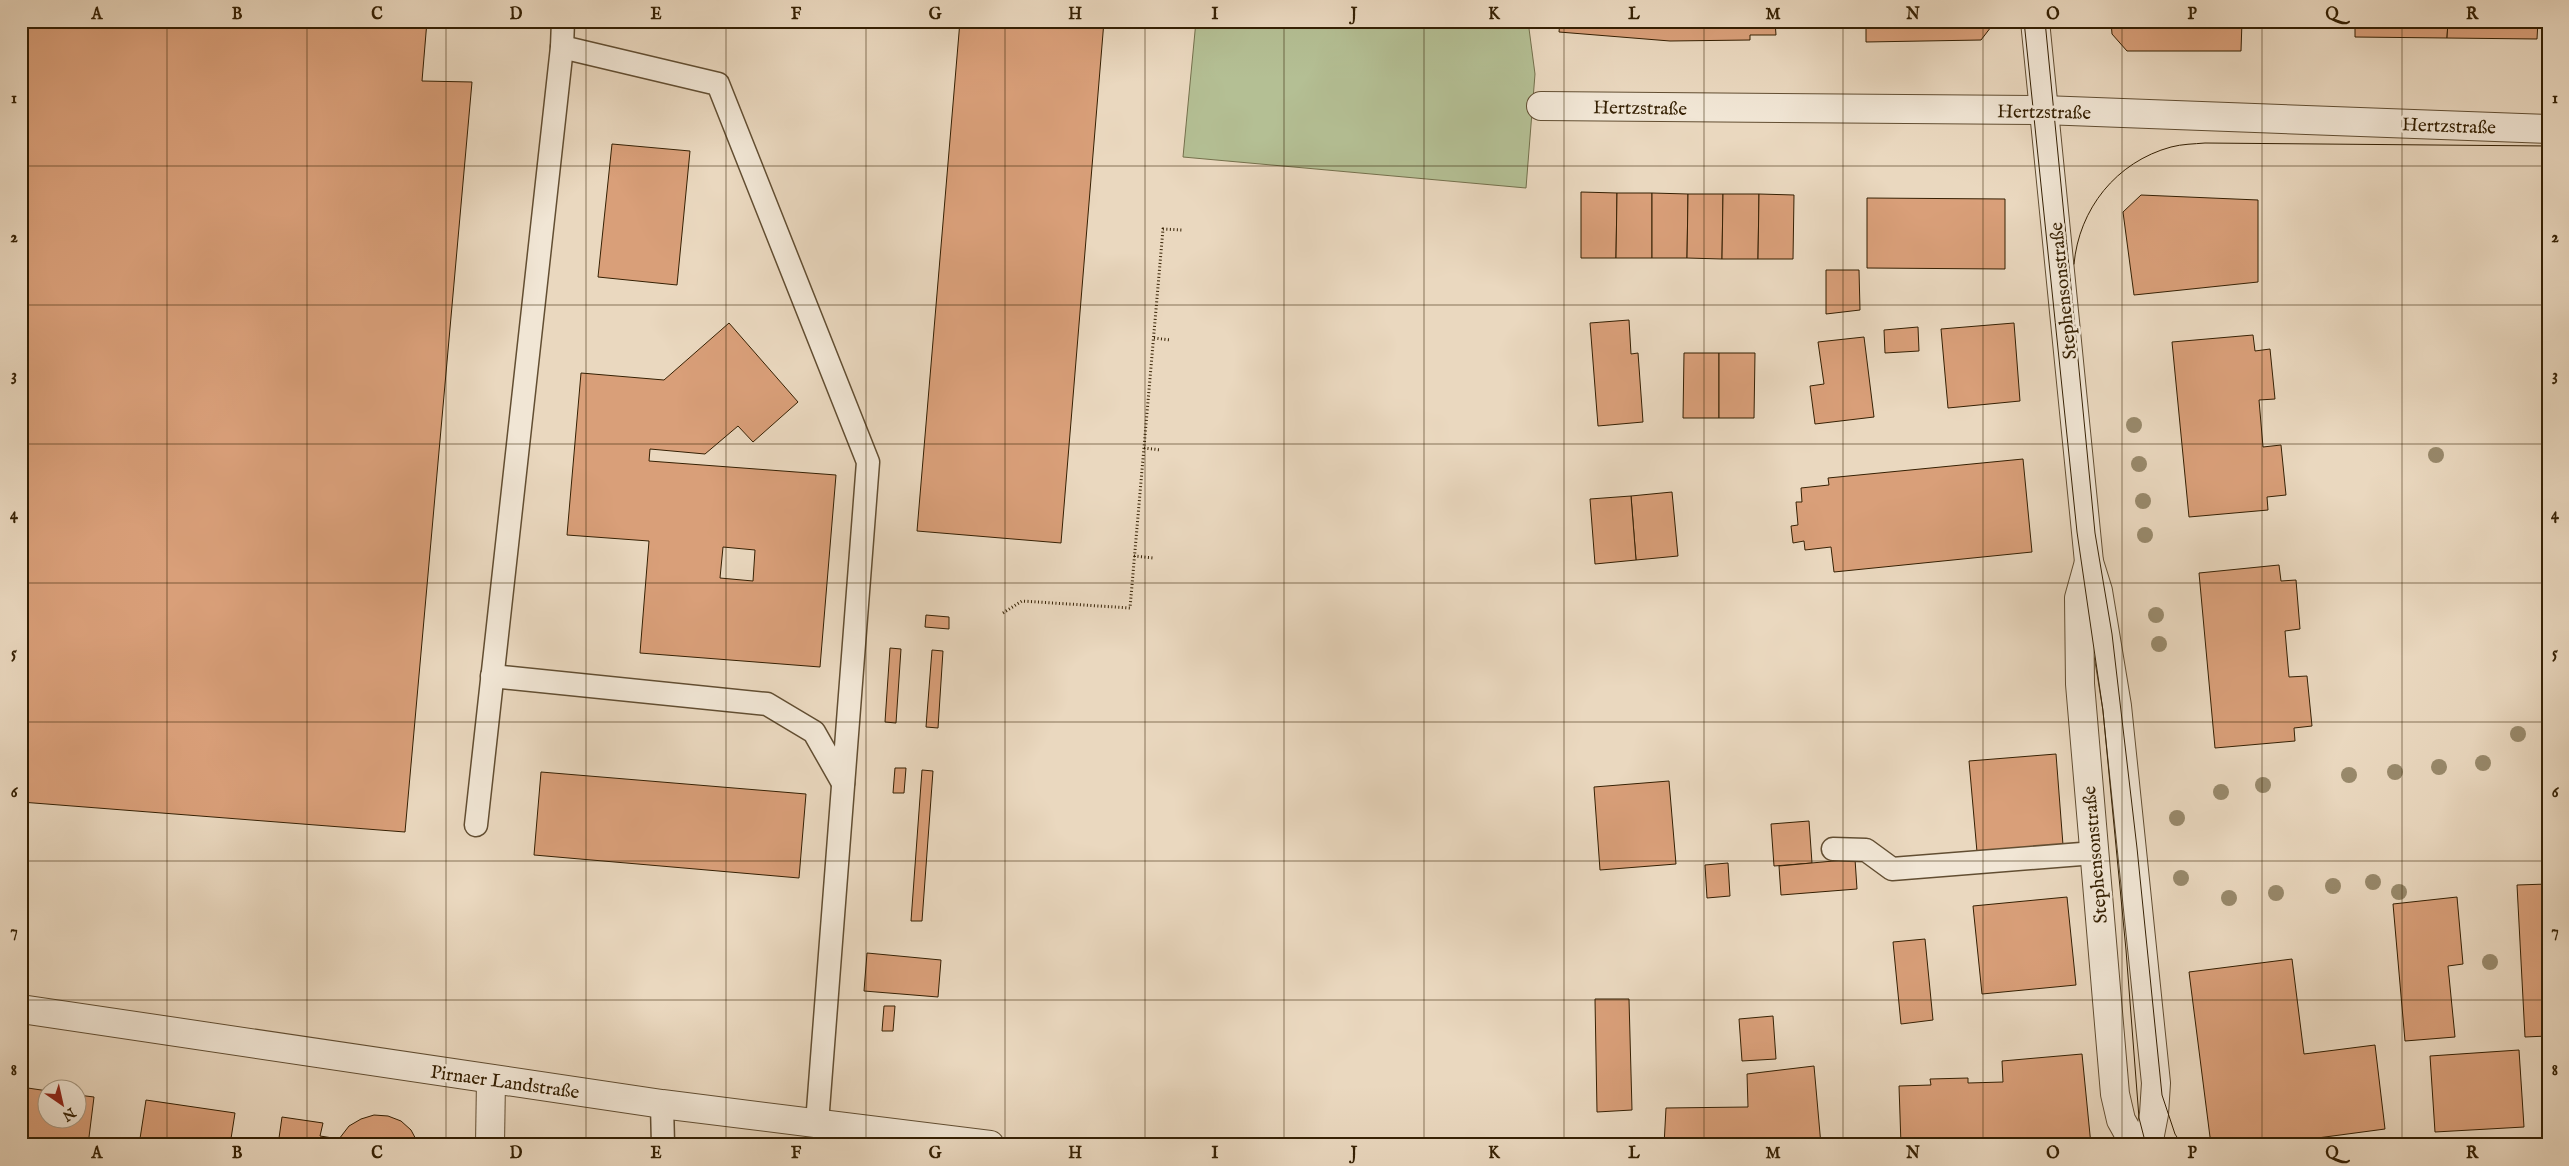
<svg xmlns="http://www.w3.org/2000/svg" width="2569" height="1166" font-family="'IM FELL English',serif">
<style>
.green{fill:#b4bf94;stroke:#74704c}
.building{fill:#d99f79;stroke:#352003;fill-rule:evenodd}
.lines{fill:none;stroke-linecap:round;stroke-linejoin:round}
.service-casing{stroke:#624e32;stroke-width:25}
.minor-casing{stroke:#624e32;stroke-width:30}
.tertiary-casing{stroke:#624e32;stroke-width:30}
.path{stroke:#352003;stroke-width:3;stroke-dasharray:1 2.5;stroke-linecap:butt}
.service{stroke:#f1e6d5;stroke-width:22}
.minor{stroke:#f1e6d5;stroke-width:28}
.tertiary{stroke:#f1e6d5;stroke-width:28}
.tram{stroke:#352003;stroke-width:1}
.tree{fill:#98896b}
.grid{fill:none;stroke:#352003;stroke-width:1;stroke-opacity:0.55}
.labels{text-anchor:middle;stroke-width:5;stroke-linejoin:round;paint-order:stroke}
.street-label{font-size:19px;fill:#352003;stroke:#f1e6d5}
.neatline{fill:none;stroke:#352003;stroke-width:2}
.grid-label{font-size:16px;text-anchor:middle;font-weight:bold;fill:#352003}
</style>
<rect width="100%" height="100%" fill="#ead8bf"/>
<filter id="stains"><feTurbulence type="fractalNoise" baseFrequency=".004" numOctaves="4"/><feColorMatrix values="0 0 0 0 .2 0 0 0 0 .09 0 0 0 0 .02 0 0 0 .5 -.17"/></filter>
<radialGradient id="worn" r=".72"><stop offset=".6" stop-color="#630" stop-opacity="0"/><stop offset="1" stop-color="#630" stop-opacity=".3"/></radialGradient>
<!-- green -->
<path class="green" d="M1196 21H1528L1535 74 1526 188 1183 157Z"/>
<!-- building -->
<g class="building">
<path d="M21 21H427L422 81 472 82 405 832 21 802Z"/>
<path d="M960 21H1104L1061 543 917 531Z"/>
<path d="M1560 21H1775L1776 35H1750V40L1670 41 1559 32Z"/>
<path d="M1866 21H1990L1991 27 1981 40 1866 42Z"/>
<path d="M2111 21H2242L2241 51H2127L2112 34Z"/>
<path d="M2355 21H2448L2447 38 2355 37Z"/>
<path d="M2448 21H2538L2537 39 2447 38Z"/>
<path d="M612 144 690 151 677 285 598 277Z"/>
<path d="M1581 192 1617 193 1616 258H1581Z"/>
<path d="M1617 193H1652V258H1616Z"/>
<path d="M1652 193 1688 194 1687 258H1652Z"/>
<path d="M1688 194H1723L1722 259 1687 258Z"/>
<path d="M1723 194H1759L1758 259H1722Z"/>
<path d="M1759 194 1794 195 1793 259H1758Z"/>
<path d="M2141 195 2258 200V282L2134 295 2123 212Z"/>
<path d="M1867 198 2005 199V269L1867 268Z"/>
<path d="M1826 270H1859L1860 310 1826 314Z"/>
<path d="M1629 320 1631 354 1638 353 1643 422 1598 426 1590 323Z"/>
<path d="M729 323 798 402 753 442 738 426 705 454 650 449 649 461 836 475 820 667 640 653 649 541 567 535 581 373 664 380ZM723 547 755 550 753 581 720 578Z"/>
<path d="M2014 323 2020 401 1948 408 1941 329Z"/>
<path d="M1918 327 1919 351 1885 353 1884 330Z"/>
<path d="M2253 335 2255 351 2270 349 2275 399 2259 400 2263 447 2281 445 2286 495 2267 497 2268 510 2189 517 2172 342Z"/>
<path d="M1864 337 1874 417 1815 424 1810 386 1824 384 1818 342Z"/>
<path d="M1684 353H1719V418H1683Z"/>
<path d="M1719 353H1755L1754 418H1719Z"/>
<path d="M2023 459 2032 552 1834 572 1831 547 1805 550 1804 541 1793 543 1791 526 1798 525 1796 502H1802L1801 488 1829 485 1828 478Z"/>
<path d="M1672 492 1678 556 1636 560 1631 496Z"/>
<path d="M1631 496 1636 560 1595 564 1590 499Z"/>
<path d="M2279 565 2281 581 2296 580 2300 629 2285 631 2289 677 2307 676 2312 726 2294 728 2295 741 2215 748 2199 573Z"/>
<path d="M926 615 949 617V629L925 627Z"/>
<path d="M890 648 901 649 896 723 885 722Z"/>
<path d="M932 650 943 651 938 728 926 727Z"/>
<path d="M2056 754 2063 845 1977 852 1969 761Z"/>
<path d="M895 768H906L904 793H893Z"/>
<path d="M922 770 933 771 922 921H911Z"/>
<path d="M541 772 806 794 799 878 534 855Z"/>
<path d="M1669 781 1676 864 1600 870 1594 787Z"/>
<path d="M1809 821 1812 863 1774 866 1771 824Z"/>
<path d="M1855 859 1857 889 1781 895 1779 866Z"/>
<path d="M1728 863 1730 896 1707 898 1705 865Z"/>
<path d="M2548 884V1036L2525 1037 2517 885Z"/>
<path d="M2067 897 2076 985 1982 994 1973 906Z"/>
<path d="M2457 897 2463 964 2448 966 2455 1037 2405 1041 2393 904Z"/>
<path d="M1925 939 1933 1020 1901 1024 1893 942Z"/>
<path d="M867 953 941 960 938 997 864 991Z"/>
<path d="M2292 959 2304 1054 2375 1045 2385 1129 2265 1145H2220L2210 1137 2189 972Z"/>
<path d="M1595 999H1629L1632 1110 1597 1112Z"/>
<path d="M884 1006H895L893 1031H882Z"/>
<path d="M1773 1016 1776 1059 1742 1061 1739 1019Z"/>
<path d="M2519 1050 2524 1127 2435 1132 2430 1056Z"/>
<path d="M2082 1054 2091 1145H1901L1899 1086 1931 1085 1930 1079 1968 1078V1083L2003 1082 2002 1061Z"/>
<path d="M1814 1066 1821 1145H1664L1666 1108 1748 1107 1747 1074Z"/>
<path d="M21 1087 48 1091V1118H78V1095L94 1097 88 1145H21Z"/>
<path d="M146 1100 235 1113 230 1145H139Z"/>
<path d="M374 1115 388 1116 401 1121 411 1130 419 1145H278L282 1117 323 1123 320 1136 339 1139 349 1126 361 1119Z"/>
</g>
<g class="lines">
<!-- service casing -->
<g class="service-casing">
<g id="service">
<path d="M562 47 718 84 868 462 817 1123"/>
<path d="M492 676 767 704 814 732 843 783"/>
<path d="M476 825 562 47 563 21"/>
<path d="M1833 849 1866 850 1892 869 2094 853"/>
<path d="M662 1104 663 1145"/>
</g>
</g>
<!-- minor casing -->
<g class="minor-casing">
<g id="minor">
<path d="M1541 106 2043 110 2548 129"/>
<path d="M490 1145 491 1079"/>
</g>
</g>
<!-- tertiary casing -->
<g class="tertiary-casing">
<g id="tertiary">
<path d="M2035 21 2089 562 2098 591 2117 706 2156 1083 2154 1114 2148 1145"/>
<path d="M2089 562 2079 598 2080 684 2115 1094 2121 1120 2135 1145"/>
<path d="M21 1009 662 1104 990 1145"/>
</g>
</g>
<!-- path -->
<g class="path">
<path d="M1154 338 1170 340"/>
<path d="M1144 448 1161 450"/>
<path d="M1134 556 1153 558"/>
<path d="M1003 613 1022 601 1130 608 1163 229 1182 230"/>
</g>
<!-- service -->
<use href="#service" class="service"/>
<!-- minor -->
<use href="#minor" class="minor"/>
<!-- tertiary -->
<use href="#tertiary" class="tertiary"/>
<!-- tram -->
<g class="tram">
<path d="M2024 21 2077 532 2103 711 2126 950 2139 1118 2146 1145"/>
<path d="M2045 21 2095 533 2112 634 2137 848 2162 1095 2175 1134 2182 1145"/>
<path d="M2074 264C2079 209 2116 162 2171 147 2182 144 2194 144 2205 143L2548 146"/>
</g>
</g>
<!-- trees -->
<g class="tree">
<circle cx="2134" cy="425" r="8"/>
<circle cx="2436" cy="455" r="8"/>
<circle cx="2139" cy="464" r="8"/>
<circle cx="2143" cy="501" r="8"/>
<circle cx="2145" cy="535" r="8"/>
<circle cx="2156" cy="615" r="8"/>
<circle cx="2159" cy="644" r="8"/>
<circle cx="2518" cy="734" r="8"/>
<circle cx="2483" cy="763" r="8"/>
<circle cx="2439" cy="767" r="8"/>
<circle cx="2395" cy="772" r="8"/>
<circle cx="2349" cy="775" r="8"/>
<circle cx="2263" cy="785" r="8"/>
<circle cx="2221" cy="792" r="8"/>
<circle cx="2177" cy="818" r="8"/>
<circle cx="2181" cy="878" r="8"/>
<circle cx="2373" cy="882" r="8"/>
<circle cx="2333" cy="886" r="8"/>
<circle cx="2399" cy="892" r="8"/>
<circle cx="2276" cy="893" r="8"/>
<circle cx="2229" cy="898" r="8"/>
<circle cx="2490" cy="962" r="8"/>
</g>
<!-- grid -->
<path class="grid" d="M167 21V1145M307 21V1145M446 21V1145M586 21V1145M726 21V1145M866 21V1145M1005 21V1145M1145 21V1145M1284 21V1145M1424 21V1145M1564 21V1145M1704 21V1145M1843 21V1145M1983 21V1145M2122 21V1145M2262 21V1145M2402 21V1145M21 166H2548M21 305H2548M21 444H2548M21 583H2548M21 722H2548M21 861H2548M21 1000H2548"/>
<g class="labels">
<!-- street labels -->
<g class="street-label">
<text transform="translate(1640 107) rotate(1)" y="7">Hertzstraße</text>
<text transform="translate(2044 111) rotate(1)" y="7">Hertzstraße</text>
<text transform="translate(2449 125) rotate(2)" y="7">Hertzstraße</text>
<text transform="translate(2062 291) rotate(-96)" y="7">Stephensonstraße</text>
<text transform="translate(2094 855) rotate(-95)" y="7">Stephensonstraße</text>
<text transform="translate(505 1081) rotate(8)" y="7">Pirnaer Landstraße</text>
</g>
</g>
<!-- margin -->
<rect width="2569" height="1166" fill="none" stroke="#ead8bf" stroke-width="55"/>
<!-- north arrow -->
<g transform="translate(62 1104) rotate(146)"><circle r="24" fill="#f1e6d5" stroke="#a69781"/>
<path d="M0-4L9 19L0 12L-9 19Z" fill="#8f2418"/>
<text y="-8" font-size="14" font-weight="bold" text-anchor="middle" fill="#352003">N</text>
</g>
<rect x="28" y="28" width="2514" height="1110" class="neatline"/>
<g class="grid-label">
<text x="97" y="19">A</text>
<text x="237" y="19">B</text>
<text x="377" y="19">C</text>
<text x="516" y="19">D</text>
<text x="656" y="19">E</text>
<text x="796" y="19">F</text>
<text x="935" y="19">G</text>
<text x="1075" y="19">H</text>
<text x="1215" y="19">I</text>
<text x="1354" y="19">J</text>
<text x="1494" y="19">K</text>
<text x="1634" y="19">L</text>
<text x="1773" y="19">M</text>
<text x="1913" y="19">N</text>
<text x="2053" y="19">O</text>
<text x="2192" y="19">P</text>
<text x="2332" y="19">Q</text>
<text x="2472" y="19">R</text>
<text x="14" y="103">1</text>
<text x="2555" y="103">1</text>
<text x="14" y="242">2</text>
<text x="2555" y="242">2</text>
<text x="14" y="380">3</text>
<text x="2555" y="380">3</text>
<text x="14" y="519">4</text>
<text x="2555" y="519">4</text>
<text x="14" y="658">5</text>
<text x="2555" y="658">5</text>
<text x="14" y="797">6</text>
<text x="2555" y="797">6</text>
<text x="14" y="936">7</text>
<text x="2555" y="936">7</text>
<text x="14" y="1075">8</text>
<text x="2555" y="1075">8</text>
<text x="97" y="1158">A</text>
<text x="237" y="1158">B</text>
<text x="377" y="1158">C</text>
<text x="516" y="1158">D</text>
<text x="656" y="1158">E</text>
<text x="796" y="1158">F</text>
<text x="935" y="1158">G</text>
<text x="1075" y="1158">H</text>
<text x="1215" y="1158">I</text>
<text x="1354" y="1158">J</text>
<text x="1494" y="1158">K</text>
<text x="1634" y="1158">L</text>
<text x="1773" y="1158">M</text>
<text x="1913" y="1158">N</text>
<text x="2053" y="1158">O</text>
<text x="2192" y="1158">P</text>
<text x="2332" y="1158">Q</text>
<text x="2472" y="1158">R</text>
</g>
<rect width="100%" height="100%" filter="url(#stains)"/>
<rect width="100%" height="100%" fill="url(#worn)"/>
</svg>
